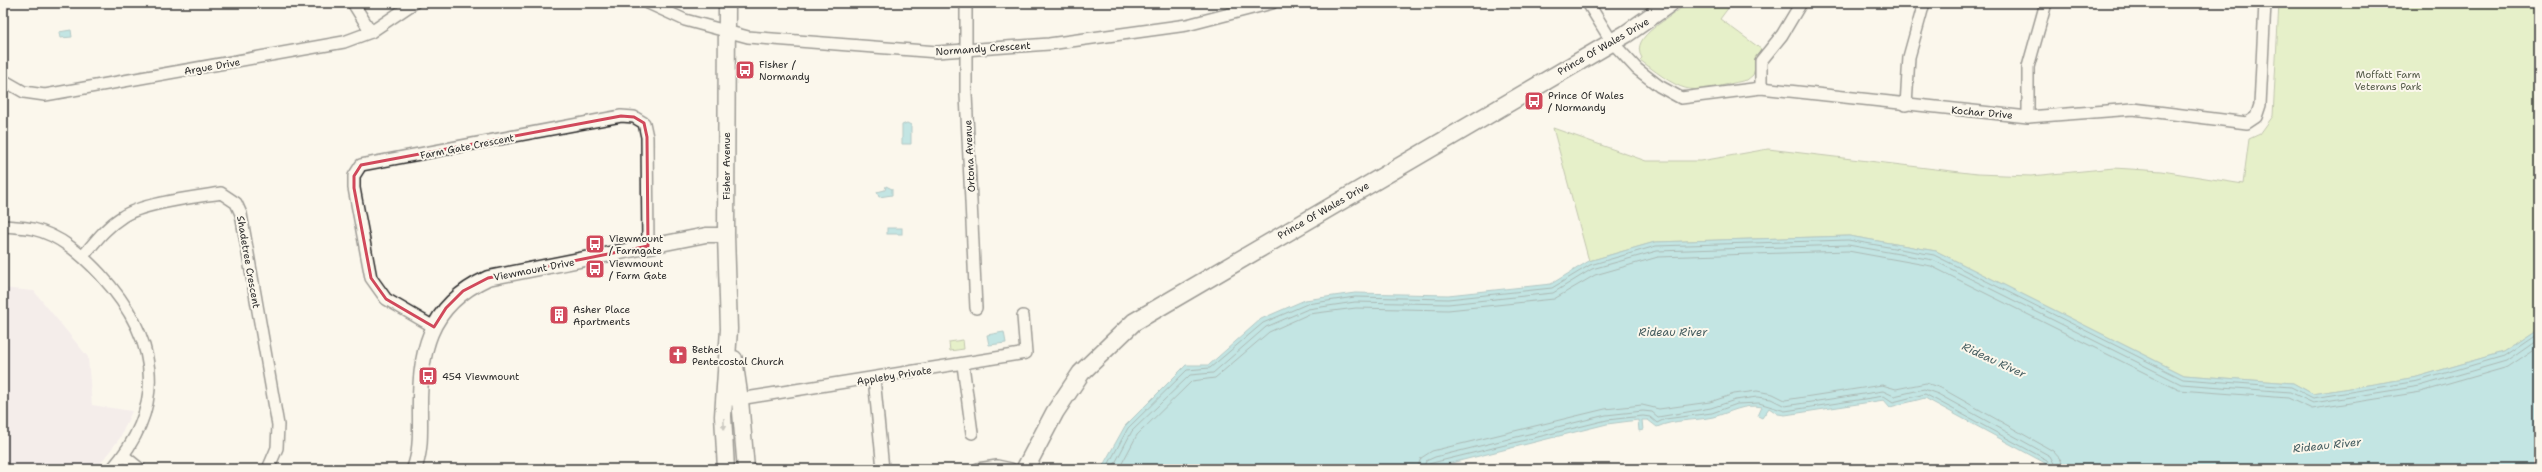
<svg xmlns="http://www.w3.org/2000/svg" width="2542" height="472" font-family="'Shantell Sans',sans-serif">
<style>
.built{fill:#ece0e7}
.green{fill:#cde79d;stroke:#7c8964}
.water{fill:#7ecfd8;stroke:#5d8d93}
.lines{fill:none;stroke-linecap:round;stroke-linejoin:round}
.shore{stroke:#4c6d70;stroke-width:1}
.minor-casing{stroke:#2b2b2b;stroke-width:14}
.tertiary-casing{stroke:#2b2b2b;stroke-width:17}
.secondary-casing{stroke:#2b2b2b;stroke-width:19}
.primary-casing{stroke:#2b2b2b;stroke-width:20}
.minor{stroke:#fbf7ec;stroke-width:11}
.tertiary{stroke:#fbf7ec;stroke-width:14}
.secondary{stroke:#fbf7ec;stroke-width:16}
.primary{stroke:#fbf7ec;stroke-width:17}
.oneway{fill:#93918c}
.marked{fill:none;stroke:#d1495b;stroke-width:3;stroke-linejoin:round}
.labels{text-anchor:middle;stroke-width:4;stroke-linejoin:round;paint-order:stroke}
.street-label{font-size:10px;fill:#2b2b2b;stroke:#fbf7ec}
.poi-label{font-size:10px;fill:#2b2b2b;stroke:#fbf7ec;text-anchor:start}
.park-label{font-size:10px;fill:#545a48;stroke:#fbf7ec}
.water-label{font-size:11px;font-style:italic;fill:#445c5f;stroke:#fbf7ec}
</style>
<rect width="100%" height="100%" fill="#fbf7ec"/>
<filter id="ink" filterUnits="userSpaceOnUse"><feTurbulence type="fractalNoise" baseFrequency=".025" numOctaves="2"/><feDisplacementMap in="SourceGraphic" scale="8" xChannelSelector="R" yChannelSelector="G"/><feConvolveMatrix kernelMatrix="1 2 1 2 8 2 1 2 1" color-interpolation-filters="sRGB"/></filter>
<g filter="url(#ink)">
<!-- built -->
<path class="built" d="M3 288 34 291 88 357 92 405 132 411 120 438 96 469H3Z"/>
<!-- green -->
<g class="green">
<path d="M1686 3H1732L1720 19 1761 49 1753 75 1747 80C1688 93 1690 98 1640 60L1642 58C1628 35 1673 19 1686 3Z"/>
<path d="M2279 3H2539V328L2503 352 2417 377 2313 394 2293 383 2184 375 1936 251 1849 236 1655 242 1589 261 1553 128 1646 161H1701L1768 149 1977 174 2031 176 2114 168 2162 171 2243 184 2249 139 2260 134 2273 116Z"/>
<path d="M963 340 964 349 950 351 949 342Z"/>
</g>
<!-- water -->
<g class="water">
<path d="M71 30 72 37 60 38 59 32Z"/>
<path d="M907 123 911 125V144H902V125Z"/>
<path d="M886 186 892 189V195L879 197 877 192 885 190Z"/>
<rect x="887" y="228" width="15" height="6"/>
<path d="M1849 236 1936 251 2184 375 2293 383 2313 394 2417 377 2503 352 2539 328V469H2049L2045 463 1925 398 1890 407 1884 400 1785 415 1778 414 1769 408 1762 418 1758 416 1762 407C1745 403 1729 413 1713 417 1695 421 1675 419 1657 427L1648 420H1642L1643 430 1639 431 1638 420 1607 424 1427 469H1101L1125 426 1186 365H1209L1261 319 1305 300 1355 293 1448 295 1551 284 1589 261 1655 242Z"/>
<path d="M1004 332 1006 343 989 345 987 335Z"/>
</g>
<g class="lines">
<!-- shore -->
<g class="shore">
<path d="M1106 469 1128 428 1187 370 1210 368 1263 323 1307 304 1355 297 1448 299 1552 288 1590 265 1656 246 1848 240 1934 255 2183 379 2291 387 2313 398 2418 381 2504 356 2539 332"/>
<path d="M1112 469 1132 431 1190 375 1213 373 1266 327 1308 309 1355 302 1448 304 1553 293 1592 269 1657 251 1848 245 1933 260 2181 384 2290 392 2313 403 2420 386 2506 361 2539 338"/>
<path d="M1119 469 1137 435 1192 381 1215 378 1269 332 1309 314 1356 308 1448 310 1554 299 1595 275 1658 257 1848 251 1931 266 2179 390 2288 398 2312 409 2421 392 2508 367 2539 346"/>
<path d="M1417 469 1421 458 1432 451 1605 409 1642 405 1659 409 1710 402 1734 394 1757 391 1773 394 1785 400 1882 385 1896 389 1926 383 1941 388 2053 451 2061 460 2063 469"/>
<path d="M1423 469 1426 461 1435 457 1606 415 1643 411 1652 412 1658 417 1711 408 1735 400 1757 397 1771 399 1785 406 1883 391 1894 396 1924 389 1938 394 2050 456 2057 469"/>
<path d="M1428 469 1429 464 1436 462 1607 420 1643 416 1650 417 1657 423 1665 419 1712 413 1737 404 1759 403 1785 411 1884 396 1893 402 1925 394 2047 460 2052 469"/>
</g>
<!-- minor casing -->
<g class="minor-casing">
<g id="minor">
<path d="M353 3 371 32"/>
<path d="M648 3 685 20 748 37 937 52 1049 44 1187 25 1272 3"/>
<path d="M966 3V94L976 308"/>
<path d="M1588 3 1612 42 1637 69 1659 86 1681 98 1761 88 2028 117 2133 109 2247 123 2256 117 2260 105 2265 3"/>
<path d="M3 80 24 92 45 95 344 42 371 32 414 3"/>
<path d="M1761 88V61L1782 35 1801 3"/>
<path d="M1906 105 1909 57 1924 3"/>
<path d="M2028 117V67L2046 3"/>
<path d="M3 226C13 227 23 227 33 229 60 235 82 255 100 274 156 335 170 402 112 469"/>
<path d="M83 256C95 242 106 227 122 217 142 203 197 197 221 193L236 203 241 214 278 425 277 448 268 469"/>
<path d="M434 327 386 299 371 278 354 188V176L361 165 621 116 634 117 644 123 647 137 648 246"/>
<path d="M963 365 972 433"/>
<path d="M874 378 883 469"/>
<path d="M733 400 1026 353 1023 316"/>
<path d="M124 456 140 469"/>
<path d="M978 469 997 466 1011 469"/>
</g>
</g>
<!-- tertiary casing -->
<g class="tertiary-casing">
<path id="tertiary" d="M414 469C421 452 420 432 420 415 419 353 427 306 488 278L706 235H726"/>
</g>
<!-- secondary casing -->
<g class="secondary-casing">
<g id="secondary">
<path d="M734 359 740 400 746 469"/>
<path d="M726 469 723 416 729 329 726 235 727 3"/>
</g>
</g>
<!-- primary casing -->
<g class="primary-casing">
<path id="primary" d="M1025 469 1055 412 1081 373 1134 322 1626 34 1670 3"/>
</g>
<!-- minor -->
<use href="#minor" class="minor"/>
<!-- tertiary -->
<use href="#tertiary" class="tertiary"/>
<!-- secondary -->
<use href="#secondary" class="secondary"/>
<!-- primary -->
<use href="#primary" class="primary"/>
</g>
<!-- one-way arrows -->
<defs><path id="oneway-solid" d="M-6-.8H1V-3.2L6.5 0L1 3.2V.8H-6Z"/></defs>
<use class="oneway" href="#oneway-solid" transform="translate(724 424) rotate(88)"/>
</g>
<!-- marked area -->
<path d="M0 0H2542V472H0ZM621 116 634 117 644 123 647 137 648 246 488 278 463 291 446 308 434 327 386 299 371 278 354 188V176L361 165Z" fill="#fbf7ec" fill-opacity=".55" fill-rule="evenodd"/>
<path class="marked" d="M621 116 634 117 644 123 647 137 648 246 488 278 463 291 446 308 434 327 386 299 371 278 354 188V176L361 165Z"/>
<!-- icons -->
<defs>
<g id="bus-square" transform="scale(1)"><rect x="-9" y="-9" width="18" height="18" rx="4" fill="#d1495b" stroke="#fbf7ec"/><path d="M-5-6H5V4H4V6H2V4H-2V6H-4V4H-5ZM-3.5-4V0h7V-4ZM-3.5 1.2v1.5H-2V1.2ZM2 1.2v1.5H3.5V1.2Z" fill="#fff"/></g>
<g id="building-square" transform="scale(1)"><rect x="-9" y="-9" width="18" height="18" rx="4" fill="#d1495b" stroke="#fbf7ec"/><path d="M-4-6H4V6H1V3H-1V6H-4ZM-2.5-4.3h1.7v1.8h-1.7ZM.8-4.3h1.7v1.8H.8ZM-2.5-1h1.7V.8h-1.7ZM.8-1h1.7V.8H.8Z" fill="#fff"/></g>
<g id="church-square" transform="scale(1)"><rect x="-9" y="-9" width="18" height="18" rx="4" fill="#d1495b" stroke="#fbf7ec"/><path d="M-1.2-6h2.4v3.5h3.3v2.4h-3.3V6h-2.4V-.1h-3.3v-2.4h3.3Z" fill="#fff"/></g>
</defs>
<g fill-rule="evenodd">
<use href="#bus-square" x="745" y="70"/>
<use href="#bus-square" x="1534" y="101"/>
<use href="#bus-square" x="595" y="244"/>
<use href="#bus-square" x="595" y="269"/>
<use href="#building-square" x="559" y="315"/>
<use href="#church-square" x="678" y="355"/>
<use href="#bus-square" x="428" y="376"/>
</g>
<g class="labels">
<!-- street labels -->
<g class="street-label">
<text transform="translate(1603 46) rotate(-30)" y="4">Prince Of Wales Drive</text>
<text transform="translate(983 48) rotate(-4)" y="4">Normandy Crescent</text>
<text transform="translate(212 66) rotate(-10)" y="4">Argue Drive</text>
<text transform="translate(1982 112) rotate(5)" y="4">Kochar Drive</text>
<text transform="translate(467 146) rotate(-11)" y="4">Farm Gate Crescent</text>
<text transform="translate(969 156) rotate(-93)" y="4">Ortona Avenue</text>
<text transform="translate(726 166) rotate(-90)" y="4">Fisher Avenue</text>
<text transform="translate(1323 210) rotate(-30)" y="4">Prince Of Wales Drive</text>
<text transform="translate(249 262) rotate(80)" y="4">Shadetree Crescent</text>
<text transform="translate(534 269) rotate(-11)" y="4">Viewmount Drive</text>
<text transform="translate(894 375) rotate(-9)" y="4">Appleby Private</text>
</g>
<!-- poi labels -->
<g class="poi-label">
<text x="759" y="68">Fisher /<tspan x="759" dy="12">Normandy</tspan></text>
<text x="1548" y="99">Prince Of Wales<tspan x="1548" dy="12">/ Normandy</tspan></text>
<text x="609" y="242">Viewmount<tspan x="609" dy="12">/ Farmgate</tspan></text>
<text x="609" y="267">Viewmount<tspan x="609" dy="12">/ Farm Gate</tspan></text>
<text x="573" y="313">Asher Place<tspan x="573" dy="12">Apartments</tspan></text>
<text x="692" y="353">Bethel<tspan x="692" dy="12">Pentecostal Church</tspan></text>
<text x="442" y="380">454 Viewmount</text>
</g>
<!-- park labels -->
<g class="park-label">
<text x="2388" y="78">Moffatt Farm<tspan x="2388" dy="12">Veterans Park</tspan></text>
</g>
<!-- water labels -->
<g class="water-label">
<text x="1673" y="336">Rideau River</text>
<text transform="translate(1994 360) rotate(25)" y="4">Rideau River</text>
<text transform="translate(2327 445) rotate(-6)" y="4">Rideau River</text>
</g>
</g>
<!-- margin -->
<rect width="2542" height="472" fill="none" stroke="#fbf7ec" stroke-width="16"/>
<rect x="8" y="8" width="2526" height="456" fill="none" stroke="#2b2b2b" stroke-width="1.5" filter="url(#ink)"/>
</svg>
